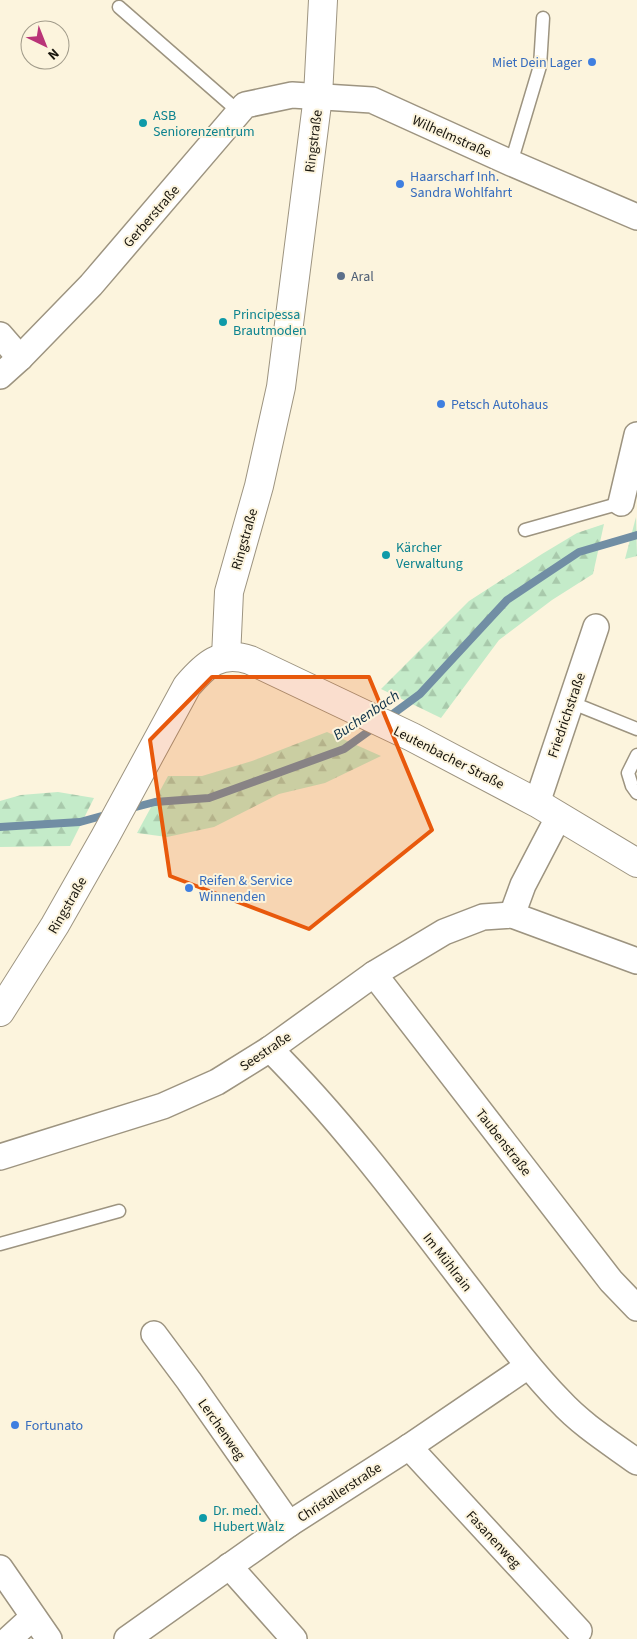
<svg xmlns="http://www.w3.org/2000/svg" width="637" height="1639" font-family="'Source Sans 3',sans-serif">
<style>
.forest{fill:url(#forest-firs)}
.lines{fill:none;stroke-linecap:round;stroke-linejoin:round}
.stream{stroke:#718ea4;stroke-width:8}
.service-casing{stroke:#9d9480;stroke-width:15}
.minor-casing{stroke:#9d9480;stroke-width:28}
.tertiary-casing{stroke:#9d9480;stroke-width:30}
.service{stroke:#fff;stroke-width:12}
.minor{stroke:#fff;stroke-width:25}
.tertiary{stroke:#fff;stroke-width:28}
.marked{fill:#e8590c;fill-opacity:0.2;stroke:#e8590c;stroke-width:4;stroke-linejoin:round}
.shop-dot{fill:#3f7fe0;stroke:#fcf4dd;stroke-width:2}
.culture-dot{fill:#0f9aa8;stroke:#fcf4dd;stroke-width:2}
.service-dot{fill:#5c6f8a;stroke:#fcf4dd;stroke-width:2}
.labels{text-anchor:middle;stroke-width:4;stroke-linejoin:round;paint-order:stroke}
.shop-label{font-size:14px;fill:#366cbe;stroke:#fcf4dd;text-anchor:start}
.culture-label{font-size:14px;fill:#0d838f;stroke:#fcf4dd;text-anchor:start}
.street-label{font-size:14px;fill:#18150d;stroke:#fcf4dd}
.service-label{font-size:14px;fill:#4e5e75;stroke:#fcf4dd;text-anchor:start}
.water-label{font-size:15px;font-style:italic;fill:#0c2f47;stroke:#fcf4dd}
</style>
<defs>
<pattern id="forest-firs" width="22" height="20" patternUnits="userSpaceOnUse" patternTransform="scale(1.25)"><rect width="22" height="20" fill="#c4ebc9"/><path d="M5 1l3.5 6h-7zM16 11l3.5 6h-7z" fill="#a8c9ab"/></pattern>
</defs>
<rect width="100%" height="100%" fill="#fcf4dd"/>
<!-- forest -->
<g class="forest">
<path d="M636 517 637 556 625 559Z"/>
<path d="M604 524 593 574 552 600 499 640 441 718 381 689 469 601 542 554 577 533Z"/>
<path d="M327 732 381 756 325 783 279 794 214 827 167 837 137 833 168 776H202L252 761Z"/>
<path d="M58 792 94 798 70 846 0 847V801L21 795Z"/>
</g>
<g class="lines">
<!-- stream -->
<g class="stream">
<path d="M386 719 420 694 507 600 579 552 637 535"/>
<path d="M128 809 155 802 209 798 344 749 376 726"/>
<path d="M0 827 80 822 109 814"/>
</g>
<!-- service casing -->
<g class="service-casing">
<g id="service">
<path d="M119 7 238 111"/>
<path d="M511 163 540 66 543 18"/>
<path d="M525 530 621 503"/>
<path d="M570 702 637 729"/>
<path d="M637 755 628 773 632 786 637 793"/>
<path d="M0 1244 119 1211"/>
</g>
</g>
<!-- minor casing -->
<g class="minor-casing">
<g id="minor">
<path d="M0 335 20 358"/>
<path d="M0 376 20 358 91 285 245 105 292 95 372 100 511 163 637 217"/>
<path d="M621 503 637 435"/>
<path d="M537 803 596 627"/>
<path d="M512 915 523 885 559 816"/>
<path d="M374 974 611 1281 637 1308"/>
<path d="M270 1049C341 1120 401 1200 462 1280 494 1321 524 1364 560 1401 582 1425 611 1443 637 1462"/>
<path d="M0 1157 163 1106 217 1082 270 1049 374 974 444 932 483 917 512 915 637 961"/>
<path d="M154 1334 189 1381 289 1524"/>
<path d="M409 1447 579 1631"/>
<path d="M229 1566 294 1639"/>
<path d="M0 1568 49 1639"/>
<path d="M9 1639 33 1617"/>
<path d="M127 1639 289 1524 409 1447 528 1366"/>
</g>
</g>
<!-- tertiary casing -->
<g class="tertiary-casing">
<g id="tertiary">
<path d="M226 657 229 592 259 486 281 387 318 96 323 0"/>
<path d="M0 1012 55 925 105 837 187 686C205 665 220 650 250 660L412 737 537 803 637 863"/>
</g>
</g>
<!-- service -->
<use href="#service" class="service"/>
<!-- minor -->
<use href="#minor" class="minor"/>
<!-- tertiary -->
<use href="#tertiary" class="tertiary"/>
</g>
<!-- marked area -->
<path class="marked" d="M212 677H369L432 830 309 929 170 876 150 740Z"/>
<!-- markers -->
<g class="shop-dot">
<circle cx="592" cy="62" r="5"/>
<circle cx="400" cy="184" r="5"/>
<circle cx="441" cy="404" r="5"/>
<circle cx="189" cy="888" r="5"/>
<circle cx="15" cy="1425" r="5"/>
</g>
<g class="culture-dot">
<circle cx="143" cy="123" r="5"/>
<circle cx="223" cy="322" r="5"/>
<circle cx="386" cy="555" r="5"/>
<circle cx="203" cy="1518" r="5"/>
</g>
<circle class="service-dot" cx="341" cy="276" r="5"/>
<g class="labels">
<!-- shop labels -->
<g class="shop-label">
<text x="582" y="67" text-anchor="end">Miet Dein Lager</text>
<text x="410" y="181">Haarscharf Inh.<tspan x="410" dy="16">Sandra Wohlfahrt</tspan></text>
<text x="451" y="409">Petsch Autohaus</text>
<text x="199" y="885">Reifen &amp; Service<tspan x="199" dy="16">Winnenden</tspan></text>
<text x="25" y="1430">Fortunato</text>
</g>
<!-- culture labels -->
<g class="culture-label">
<text x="153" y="120">ASB<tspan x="153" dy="16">Seniorenzentrum</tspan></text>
<text x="233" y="319">Principessa<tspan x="233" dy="16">Brautmoden</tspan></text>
<text x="396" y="552">Kärcher<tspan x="396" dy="16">Verwaltung</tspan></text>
<text x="213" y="1515">Dr. med.<tspan x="213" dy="16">Hubert Walz</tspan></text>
</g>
<!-- street labels -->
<g class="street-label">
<text transform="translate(452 136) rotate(24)" y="5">Wilhelmstraße</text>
<text transform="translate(313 141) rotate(-83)" y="5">Ringstraße</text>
<text transform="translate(151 216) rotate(-49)" y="5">Gerberstraße</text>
<text transform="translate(244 539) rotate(-74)" y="5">Ringstraße</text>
<text transform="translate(566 715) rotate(-71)" y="5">Friedrichstraße</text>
<text transform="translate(449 757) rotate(27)" y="5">Leutenbacher Straße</text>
<text transform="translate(67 905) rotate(-60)" y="5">Ringstraße</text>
<text transform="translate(265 1051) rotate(-34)" y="5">Seestraße</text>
<text transform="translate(504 1142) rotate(52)" y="5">Taubenstraße</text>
<text transform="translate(448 1262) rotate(52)" y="5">Im Mühlrain</text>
<text transform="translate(222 1429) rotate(55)" y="5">Lerchenweg</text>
<text transform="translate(339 1492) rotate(-33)" y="5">Christallerstraße</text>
<text transform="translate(494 1539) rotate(47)" y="5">Fasanenweg</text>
</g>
<!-- service labels -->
<g class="service-label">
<text x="351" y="281">Aral</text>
</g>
<!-- water labels -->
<g class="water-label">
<text transform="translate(366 715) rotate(-34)" y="5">Buchenbach</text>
</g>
</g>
<!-- north arrow -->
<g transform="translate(45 45) rotate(137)"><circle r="24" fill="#fcf4dd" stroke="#a19b8a"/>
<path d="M0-4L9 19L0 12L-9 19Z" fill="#b93478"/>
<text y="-8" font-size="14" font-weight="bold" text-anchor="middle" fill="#18150d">N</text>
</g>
</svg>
